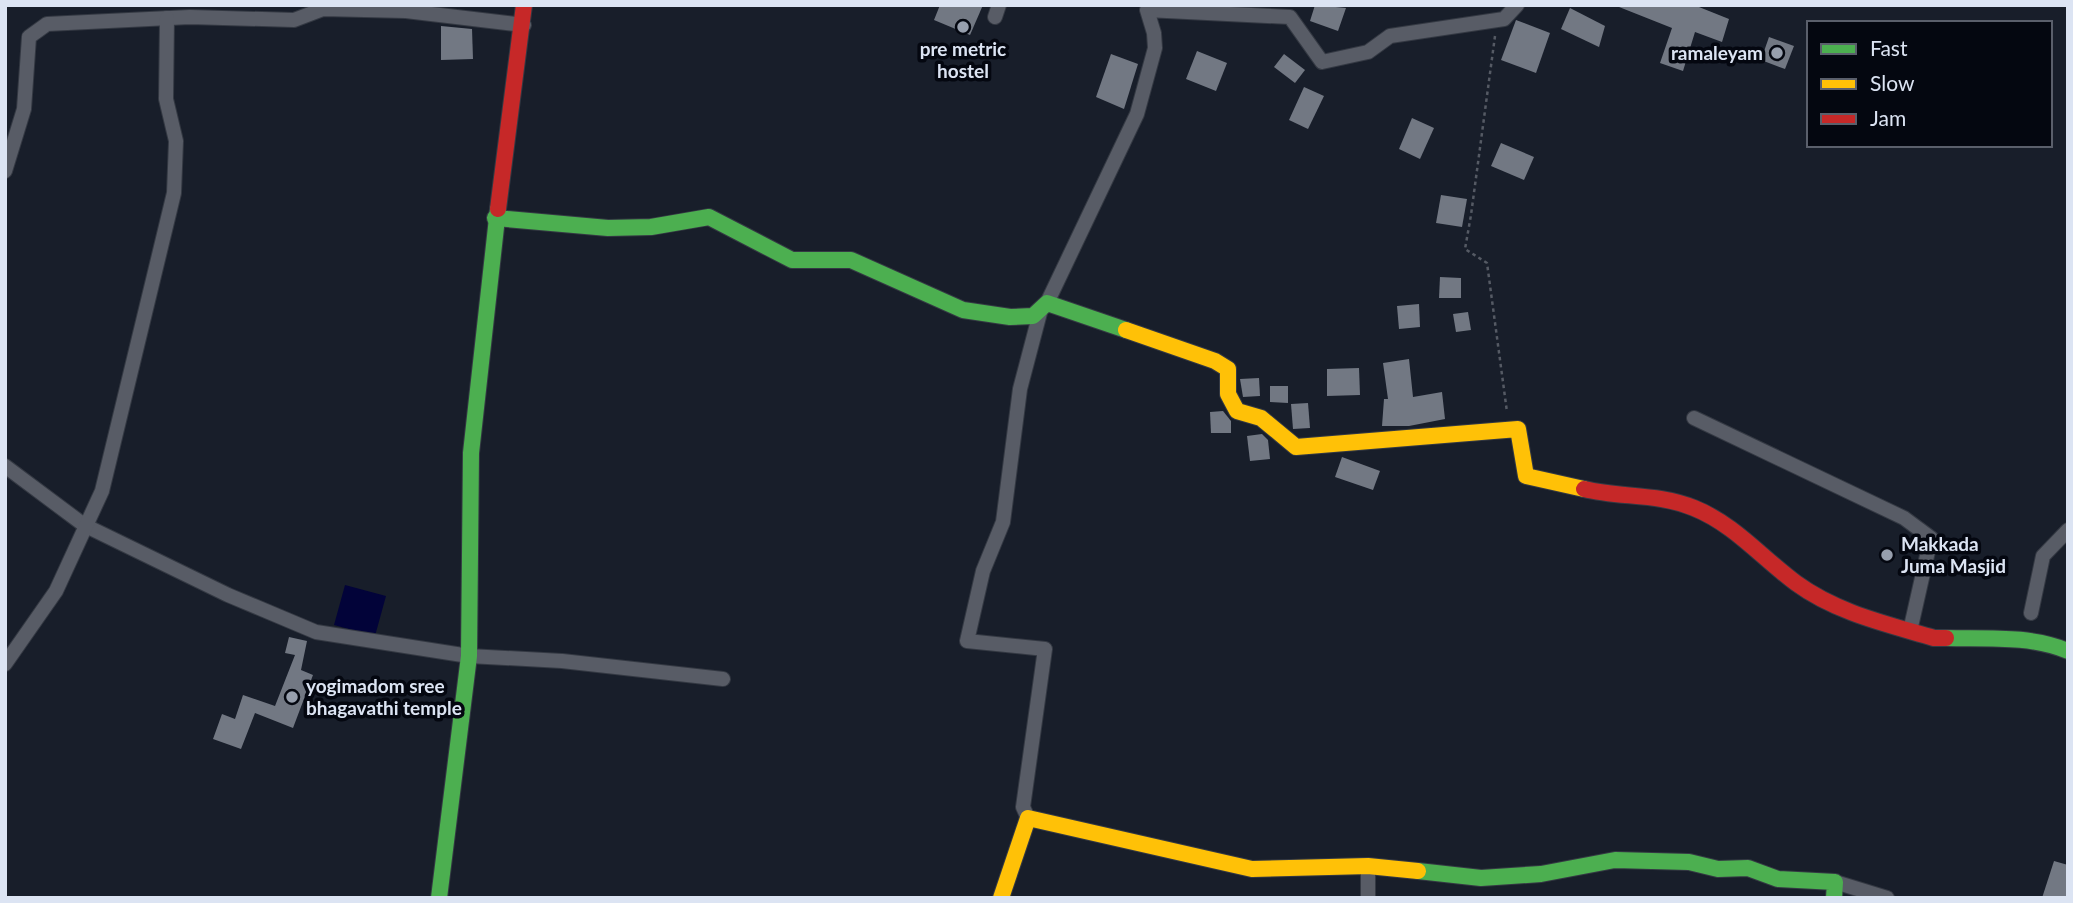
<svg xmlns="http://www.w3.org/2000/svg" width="2073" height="903" font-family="Lato,sans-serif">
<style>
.water{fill:#020339}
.building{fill:#727883}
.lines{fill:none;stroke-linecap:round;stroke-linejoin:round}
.street-casing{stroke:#343943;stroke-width:16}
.fast-casing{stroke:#343943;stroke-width:18}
.slow-casing{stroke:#343943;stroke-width:18}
.jam-casing{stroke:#343943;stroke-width:18}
.path{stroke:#555a64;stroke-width:2.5;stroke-dasharray:3.5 3.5;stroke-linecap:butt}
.street{stroke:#585c66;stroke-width:14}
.fast{stroke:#4caf50;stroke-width:16}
.slow{stroke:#ffc107;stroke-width:16}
.jam{stroke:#c62828;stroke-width:16}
.poi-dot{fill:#979fad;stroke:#040710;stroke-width:2.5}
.labels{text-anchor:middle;stroke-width:7;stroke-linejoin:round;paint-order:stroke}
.poi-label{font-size:19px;font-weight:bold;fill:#dce4f3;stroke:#040710;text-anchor:start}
</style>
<rect width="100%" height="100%" fill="#181e2a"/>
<!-- water -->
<path class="water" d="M345 585 386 596 375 636 334 625Z"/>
<!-- building -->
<g class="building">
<path d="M940 5H983L970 35 934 20Z"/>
<path d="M1315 5 1346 8 1338 31 1310 21Z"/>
<path d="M1614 5H1694L1729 19 1722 42 1695 32 1683 71 1660 63 1672 28Z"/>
<path d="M1570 8 1605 26 1599 47 1561 29Z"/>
<path d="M1516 20 1550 33 1536 73 1501 60Z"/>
<path d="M441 26 472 29 473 59 441 60Z"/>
<path d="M1769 37 1794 46 1785 69 1761 60Z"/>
<path d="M1197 51 1227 63 1216 91 1186 79Z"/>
<path d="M1111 54 1138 64 1124 109 1096 97Z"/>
<path d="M1284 54 1305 70 1295 83 1274 67Z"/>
<path d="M1304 87 1324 96 1308 129 1289 120Z"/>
<path d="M1412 118 1434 128 1420 159 1399 149Z"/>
<path d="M1501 143 1534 157 1524 180 1491 166Z"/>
<path d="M1441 195 1467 199 1462 227 1436 223Z"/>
<path d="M1440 277 1461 278V298H1439Z"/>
<path d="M1419 304 1420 327 1399 329 1397 306Z"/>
<path d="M1468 312 1471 330 1456 332 1453 314Z"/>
<path d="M1409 359 1413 397 1442 392 1445 419 1409 426H1382L1384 399H1388L1383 363Z"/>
<path d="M1359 368 1360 395 1327 396V369Z"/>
<path d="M1259 378 1260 396 1243 397 1240 379Z"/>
<path d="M1270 386H1288V403L1270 402Z"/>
<path d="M1308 403 1310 428 1293 429 1291 404Z"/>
<path d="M1223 411 1231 421V433H1211L1210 412Z"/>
<path d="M1262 434 1268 440 1270 459 1250 461 1247 436Z"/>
<path d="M1342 457 1380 471 1373 490 1335 477Z"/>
<path d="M289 637 307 641 301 670 313 675 293 728 255 713 241 749 213 739 222 714 235 719 243 695 275 706 295 655 285 653Z"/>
<path d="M2054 861 2068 865V898H2042Z"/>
</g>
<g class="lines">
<!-- street casing -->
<g class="street-casing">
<g id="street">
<path d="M995 17 999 5"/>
<path d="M5 171 24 109 29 37 47 24 190 17 294 20 323 9 406 11 524 25"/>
<path d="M1047 303 1137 114 1155 48 1154 33 1147 10 1290 17 1322 62 1368 52 1390 36 1504 19 1517 5"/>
<path d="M1694 418 1904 518 1931 538 1910 631"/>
<path d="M5 466 84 525 228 595 316 632 469 656 562 661 723 679"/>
<path d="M2031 613 2043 556 2068 530"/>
<path d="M5 664 56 591 102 491 174 193 176 141 166 99 167 18"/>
<path d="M1028 818 1023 807 1045 649 967 641 983 571 1003 522 1020 389 1041 309"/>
<path d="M1368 866V898"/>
<path d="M1835 882 1887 898"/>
</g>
</g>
<!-- fast casing -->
<g class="fast-casing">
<g id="fast">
<path d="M495 218 608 228 651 227 709 217 792 260H851L963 310 1010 317 1033 316 1047 303 1126 330"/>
<path d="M1946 638C1986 639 2030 635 2068 651"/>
<path d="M1418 871 1481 878 1541 874 1615 860 1689 862 1718 869 1748 868 1778 879 1835 882 1834 898"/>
<path d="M439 898 469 656 471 453 498 209"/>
</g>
</g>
<!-- slow casing -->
<g class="slow-casing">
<g id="slow">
<path d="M1126 330 1215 361 1228 369V394L1237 411 1261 418 1296 447 1518 429 1526 476 1584 489"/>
<path d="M1001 898 1028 818 1252 869 1368 866 1418 871"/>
</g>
</g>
<!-- jam casing -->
<g class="jam-casing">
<g id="jam">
<path d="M498 209 524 5"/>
<path d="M1584 489C1620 498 1658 493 1694 508 1734 524 1762 558 1796 583 1837 613 1887 624 1934 638H1946"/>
</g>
</g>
<!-- path -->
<path class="path" d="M1495 36 1471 215 1465 249 1487 263 1507 412"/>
<!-- street -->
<use href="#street" class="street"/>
<!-- fast -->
<use href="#fast" class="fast"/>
<!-- slow -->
<use href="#slow" class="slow"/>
<!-- jam -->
<use href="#jam" class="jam"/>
</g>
<!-- markers -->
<g class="poi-dot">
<circle cx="963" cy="27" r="7"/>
<circle cx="1777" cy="53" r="7"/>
<circle cx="1887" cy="555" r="7"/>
<circle cx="292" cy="697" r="7"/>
</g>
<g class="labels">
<!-- poi labels -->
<g class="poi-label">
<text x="963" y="56" text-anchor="middle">pre metric<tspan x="963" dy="22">hostel</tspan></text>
<text x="1763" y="60" text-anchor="end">ramaleyam</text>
<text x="1901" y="551">Makkada<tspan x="1901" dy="22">Juma Masjid</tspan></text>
<text x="306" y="693">yogimadom sree<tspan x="306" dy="22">bhagavathi temple</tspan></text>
</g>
</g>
<!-- border -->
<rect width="2073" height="903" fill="none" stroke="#dce4f3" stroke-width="14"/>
<!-- legend -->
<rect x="1807" y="21" width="245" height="126" fill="#040710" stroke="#5a5f6b" stroke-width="2"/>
<rect x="1821" y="44" width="35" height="10" fill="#4caf50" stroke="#5a5f6b" stroke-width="2"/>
<text x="1870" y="56" font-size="21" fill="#dce4f3">Fast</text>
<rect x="1821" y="79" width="35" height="10" fill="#ffc107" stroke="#5a5f6b" stroke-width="2"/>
<text x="1870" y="91" font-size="21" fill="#dce4f3">Slow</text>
<rect x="1821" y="114" width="35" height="10" fill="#c62828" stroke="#5a5f6b" stroke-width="2"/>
<text x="1870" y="126" font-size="21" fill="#dce4f3">Jam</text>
</svg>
